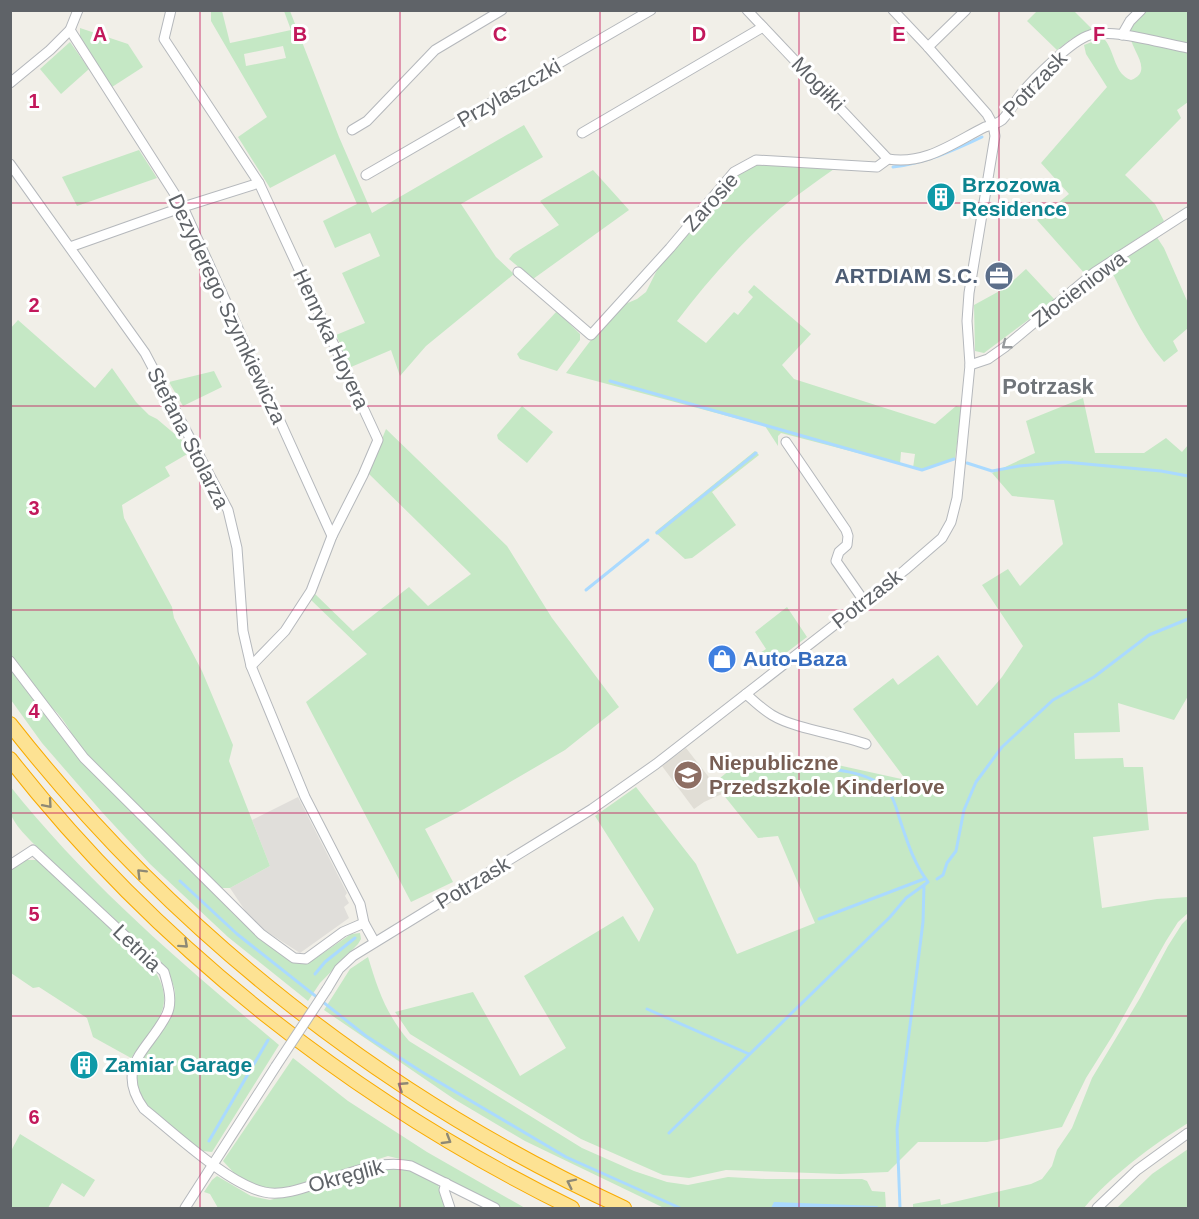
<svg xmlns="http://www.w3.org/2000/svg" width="1199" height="1219" font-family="Helvetica,sans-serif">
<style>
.industrial{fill:#e0deda}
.education{fill:#e1ded6}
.green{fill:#c5e8c5;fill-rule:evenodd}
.water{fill:#aadaff}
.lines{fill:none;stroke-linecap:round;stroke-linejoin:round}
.stream{stroke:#aadaff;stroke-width:3}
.minor-casing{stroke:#b5b8bc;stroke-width:11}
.highway-casing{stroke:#f9ab00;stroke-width:16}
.minor{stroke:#fff;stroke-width:9}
.highway{stroke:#fde293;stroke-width:14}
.minor-bridge-casing{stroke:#b5b8bc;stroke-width:11;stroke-linecap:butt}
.minor-bridge{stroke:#fff;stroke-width:9}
.oneway{stroke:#979a9d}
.oneway2{stroke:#8e8975}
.grid{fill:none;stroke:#c2185b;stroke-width:1.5;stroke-opacity:0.55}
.labels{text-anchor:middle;stroke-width:6;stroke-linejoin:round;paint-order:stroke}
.street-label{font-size:21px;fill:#5f6368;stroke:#fff}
.culture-label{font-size:21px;font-weight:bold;fill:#0d838f;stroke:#fff;text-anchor:start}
.service-label{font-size:21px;font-weight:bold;fill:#4e5e75;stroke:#fff;text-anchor:end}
.shop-label{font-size:21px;font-weight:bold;fill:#366cbe;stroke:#fff;text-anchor:start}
.education-label{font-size:21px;font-weight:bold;fill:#785e54;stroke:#fff;text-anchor:start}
.neighbourhood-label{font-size:22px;font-weight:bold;fill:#70757a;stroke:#fff}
.grid-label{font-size:20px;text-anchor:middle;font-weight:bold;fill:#c2185b;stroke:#fff;stroke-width:6;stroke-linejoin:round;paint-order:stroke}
</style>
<rect width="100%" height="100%" fill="#f1efe8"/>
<!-- industrial -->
<path class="industrial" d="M298 797 347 893 345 896 349 903 344 907 349 918 300 953 264 930 246 912 230 888 270 866 252 820Z"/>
<!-- education -->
<path class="education" d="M686 748 722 794 704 802 694 809 662 766Z"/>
<!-- green -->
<g class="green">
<path d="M1038 10 1074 11 1092 29 1071 39 1057 50 1027 21Z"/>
<path d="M211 11H222L230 43 291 30 284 11H290L339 137 372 213 524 125 543 157 461 204 496 257 514 274 426 346 400 376 391 350 351 367 336 335 365 323 342 273 380 256 370 233 335 248 323 221 357 204 335 154 270 188 238 137 267 117 211 21ZM283 46 286 58 246 66 244 54Z"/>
<path d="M1146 11H1188V102L1177 110 1181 118 1125 175 1155 204 1164 221 1102 262 1086 275 1037 220 1069 194 1041 163 1107 87 1086 54 1084 45 1097 40H1105C1115 52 1114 74 1131 80 1159 69 1120 43 1132 24 1135 19 1142 15 1146 11Z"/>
<path d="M80 28 128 44 143 67 112 87 80 38Z"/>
<path d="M70 42 89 69 61 94 40 69Z"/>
<path d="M139 150 157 178 77 206 62 177Z"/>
<path d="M758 164 834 169C816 182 798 194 781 208 742 242 708 280 677 321L706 343 734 312 738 315 753 297 748 292 754 285 811 334 782 365 794 379 935 424 956 406 962 407 955 458 923 469 913 468 915 454 901 452 900 464 781 433 778 436V446L765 426 566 373 591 340 623 305 637 299 646 292 658 268 695 226 699 225C712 209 723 185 740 172 745 168 752 167 758 164Z"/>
<path d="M593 170 629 210 533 279 509 259 513 254 559 225 540 201Z"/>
<path d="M1156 236 1164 248 1188 303V328L1173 341 1178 351 1164 362C1140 334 1126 300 1110 268Z"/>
<path d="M1026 269 1055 300 984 353 975 351 974 305 1005 288Z"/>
<path d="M557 311 580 334V340L557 371 520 359 517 354Z"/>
<path d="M18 320 95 388 112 368 136 402 149 415 157 419 183 441 189 453 165 467 170 476 122 505 124 518 172 607 174 618 202 671 233 745 229 761 270 866 230 888H221L81 751C73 735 62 714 47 704L11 656 10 329Z"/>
<path d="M214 371 222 387 183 406 169 382Z"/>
<path d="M1083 398 1095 453H1144L1166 438 1182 452 1188 445V696L1174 720 1118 703 1120 732 1074 733 1075 759 1123 758 1124 767H1143L1149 830 1093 837 1102 908 1157 899 1188 897V913L1178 922 1166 941 1113 1035 1086 1078 1062 1127 987 1142H918L888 1172 840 1174 726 1170 689 1178 663 1175 581 1139 410 1034 395 1012 473 992 520 1076 566 1048 524 976 623 916 639 942 654 909 595 816 636 787 696 864 737 954 815 923 778 836 758 838 714 783 742 760 833 764 906 780 853 709 893 678 898 685 938 655 977 706 1002 677 1023 646 982 585 1008 569 1020 586 1063 544 1054 500 1012 496 992 473 1035 453 1026 421Z"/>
<path d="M522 406 553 432 527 463 498 439 497 435Z"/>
<path d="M386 429 507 546 552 618 619 707 565 750 464 809 425 829 453 882 411 902 306 702 367 654 311 600 314 593 353 631 409 587 428 606 471 574 368 473Z"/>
<path d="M755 451 759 455 712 492 736 525 692 558 685 559 655 532Z"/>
<path d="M787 607 807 637 774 662 761 660 757 655 766 649 755 632Z"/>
<path d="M11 665 82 761 222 900C231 917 288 963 307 964L351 934 360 933 361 939 358 944 320 983 308 1001 228 937 150 864 101 811 42 743 11 700Z"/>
<path d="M10 786C88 884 183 965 279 1045L212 1152 203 1151C190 1141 176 1131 163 1120 158 1116 150 1111 146 1106 104 1056 205 1021 166 972 134 933 91 899 55 864 43 852 19 832 12 817 8 810 10 795 10 786Z"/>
<path d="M26 860H38L148 961C181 1004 157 1022 131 1058L93 1037 87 1018 39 987 33 988 11 973 10 868Z"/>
<path d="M1188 918V1123C1151 1146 1112 1175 1084 1208H913V1204L940 1199 941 1205 1031 1184 1042 1179 1052 1166 1057 1150 1072 1128 1092 1078 1140 998 1168 946 1182 924Z"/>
<path d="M368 957C378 990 386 1014 409 1041L582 1148 634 1171 667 1182 688 1185 728 1177 765 1179H862L867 1181 872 1191 885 1192 886 1208H664L525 1141 454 1099 324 1010 350 969Z"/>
<path d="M293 1058 348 1101 427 1152 525 1208H500L412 1162 388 1156 300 1184 274 1190 257 1186 235 1174 223 1161Z"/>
<path d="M20 1134 95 1180 84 1197 62 1183 48 1208H11V1151Z"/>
<path d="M1188 1149V1208H1117L1152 1174Z"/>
<path d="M411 1168 437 1182 446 1208H218L210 1194 204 1192 212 1180 217 1176 251 1196 270 1200 303 1191 367 1169Z"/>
</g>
<!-- water -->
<path class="water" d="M774 1202 878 1206 877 1208H771Z"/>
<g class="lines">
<!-- stream -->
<g class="stream">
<path d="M893 167C925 163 953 151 982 137"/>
<path d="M610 381 922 470 954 459"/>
<path d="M967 463 992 471 1019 466 1065 462 1161 471 1188 476"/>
<path d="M657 533 756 453"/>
<path d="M586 590 648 540"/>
<path d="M782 764C812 768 873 767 890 794 895 801 897 811 900 820 907 841 914 864 928 882L924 885 923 922 897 1129 900 1208"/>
<path d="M937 879 943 875 947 863 956 851 964 810 976 782 1002 747 1053 700 1094 677 1149 635 1188 619"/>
<path d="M180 881 237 934 366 1036 422 1072 566 1157 680 1208"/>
<path d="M819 919 924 879"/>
<path d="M315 974 325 962 355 938"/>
<path d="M647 1009 749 1054"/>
<path d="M669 1133 890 917 906 898 924 885"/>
<path d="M209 1141 268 1040"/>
</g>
<!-- minor casing -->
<g class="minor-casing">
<g id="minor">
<path d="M171 10 164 39 259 183 378 440 363 475 332 536 311 591 285 631 251 666"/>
<path d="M747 10 888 159"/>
<path d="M70 30 183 207 332 536"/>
<path d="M1122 35 1130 21 1141 10"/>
<path d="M928 47 966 10"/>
<path d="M10 83 50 50 70 30 78 10"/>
<path d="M352 130 367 121 435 50 502 10"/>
<path d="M582 133 763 27"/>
<path d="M10 164 145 353 228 510 237 548 243 631 251 666 305 797 360 904 364 923 374 941"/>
<path d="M366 175 651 10"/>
<path d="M70 247 183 207 259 183"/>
<path d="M518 272 591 335 670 248 734 172 756 160 877 167 888 159C926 165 953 143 985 127 991 125 997 124 1002 120 1009 113 1015 102 1021 94 1033 79 1072 40 1090 35 1110 28 1166 44 1188 48"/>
<path d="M970 365 988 359 1005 347 1095 272 1188 212"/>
<path d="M786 442 846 530 848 536 847 545 839 552 836 561 864 601"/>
<path d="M10 661 84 758 261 934 294 958 306 959 343 932 364 923"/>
<path d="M746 694C754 701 762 709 772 715 795 729 838 734 866 744"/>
<path d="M10 865 33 850 164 972C168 985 173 1001 167 1014 150 1049 113 1066 144 1109 174 1133 228 1184 264 1192 285 1197 311 1185 331 1179 358 1170 383 1160 411 1166L495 1208"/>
<path d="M327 989 339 969 353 956 592 809 656 764 905 570 942 538 951 522 957 498 970 365 967 321 969 293 995 136 993 125 987 114 928 47 893 10"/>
<path d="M446 1183 444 1190 450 1208"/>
<path d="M185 1208 276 1066"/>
<path d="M1097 1208 1137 1170 1188 1133"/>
</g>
</g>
<!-- highway casing -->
<g class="highway-casing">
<g id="highway">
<path d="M10 724C173 932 384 1098 624 1208"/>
<path d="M10 759C159 949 356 1102 572 1208"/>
</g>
</g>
<!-- minor -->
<use href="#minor" class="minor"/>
<!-- highway -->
<use href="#highway" class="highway"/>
<!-- minor-bridge casing -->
<g class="minor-bridge-casing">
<path id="minor-bridge" d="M276 1066 327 989"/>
</g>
<!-- minor-bridge -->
<use href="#minor-bridge" class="minor-bridge"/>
</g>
<!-- one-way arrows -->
<defs><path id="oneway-chevron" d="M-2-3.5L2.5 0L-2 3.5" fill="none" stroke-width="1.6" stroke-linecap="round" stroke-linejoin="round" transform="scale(1.5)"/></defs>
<use class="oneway" href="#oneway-chevron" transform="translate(1006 345) rotate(142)"/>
<g class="oneway2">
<use href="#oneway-chevron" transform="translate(48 804) rotate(49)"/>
<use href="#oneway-chevron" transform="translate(141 873) rotate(-135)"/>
<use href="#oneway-chevron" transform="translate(184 944) rotate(42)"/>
<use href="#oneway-chevron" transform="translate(402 1086) rotate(-147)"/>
<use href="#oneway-chevron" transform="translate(447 1140) rotate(31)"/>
<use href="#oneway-chevron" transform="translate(571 1183) rotate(-154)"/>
</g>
<!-- grid -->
<path class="grid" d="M200 10V1208M400 10V1208M600 10V1208M799 10V1208M999 10V1208M10 203H1188M10 406H1188M10 610H1188M10 813H1188M10 1016H1188"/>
<!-- icons -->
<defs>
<g id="building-disc" transform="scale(1.5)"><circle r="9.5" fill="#0f9aa8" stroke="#fff"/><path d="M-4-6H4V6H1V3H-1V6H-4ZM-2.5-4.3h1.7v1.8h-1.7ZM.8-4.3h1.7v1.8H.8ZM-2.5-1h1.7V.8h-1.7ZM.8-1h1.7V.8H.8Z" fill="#fff"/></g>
<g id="office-disc" transform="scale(1.5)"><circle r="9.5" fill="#5c6f8a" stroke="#fff"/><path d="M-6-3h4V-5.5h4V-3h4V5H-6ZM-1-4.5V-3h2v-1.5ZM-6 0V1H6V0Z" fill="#fff"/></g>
<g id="shop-disc" transform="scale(1.5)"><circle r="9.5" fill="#3f7fe0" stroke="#fff"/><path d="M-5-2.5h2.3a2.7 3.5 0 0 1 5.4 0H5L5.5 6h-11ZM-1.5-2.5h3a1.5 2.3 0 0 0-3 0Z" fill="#fff"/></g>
<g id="school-disc" transform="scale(1.5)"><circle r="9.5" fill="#8d6e63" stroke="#fff"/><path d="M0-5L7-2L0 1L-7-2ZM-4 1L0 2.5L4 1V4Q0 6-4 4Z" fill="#fff"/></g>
</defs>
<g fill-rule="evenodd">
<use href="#building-disc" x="941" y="197"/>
<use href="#office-disc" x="999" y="276"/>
<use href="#shop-disc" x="722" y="659"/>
<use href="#school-disc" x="688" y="775"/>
<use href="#building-disc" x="84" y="1065"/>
</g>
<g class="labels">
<!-- street labels -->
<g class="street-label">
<text transform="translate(818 84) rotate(46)" y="7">Mogiłki</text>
<text transform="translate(1035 84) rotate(-46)" y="7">Potrzask</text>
<text transform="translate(509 93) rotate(-30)" y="7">Przylaszczki</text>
<text transform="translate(711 202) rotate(-48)" y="7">Zarosie</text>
<text transform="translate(1079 289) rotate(-37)" y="7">Złocieniowa</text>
<text transform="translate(227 309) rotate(65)" y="7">Dezyderego Szymkiewicza</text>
<text transform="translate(331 339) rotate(65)" y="7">Henryka Hoyera</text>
<text transform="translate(188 438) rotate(63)" y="7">Stefana Stolarza</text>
<text transform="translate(867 599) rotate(-38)" y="7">Potrzask</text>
<text transform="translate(473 883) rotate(-31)" y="7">Potrzask</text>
<text transform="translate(137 948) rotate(44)" y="7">Letnia</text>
<text transform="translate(346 1176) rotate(-15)" y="7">Okręglik</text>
</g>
<!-- culture labels -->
<g class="culture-label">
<text x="962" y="192">Brzozowa<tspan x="962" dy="24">Residence</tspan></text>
<text x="105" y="1072">Zamiar Garage</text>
</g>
<!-- service labels -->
<g class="service-label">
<text x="978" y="283">ARTDIAM S.C.</text>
</g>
<!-- shop labels -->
<g class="shop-label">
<text x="743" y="666">Auto-Baza</text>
</g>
<!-- education labels -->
<g class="education-label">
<text x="709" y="770">Niepubliczne<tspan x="709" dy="24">Przedszkole Kinderlove</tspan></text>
</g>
<!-- neighbourhood labels -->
<g class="neighbourhood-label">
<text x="1048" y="394">Potrzask</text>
</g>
</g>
<g class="grid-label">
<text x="100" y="41">A</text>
<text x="300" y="41">B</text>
<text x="500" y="41">C</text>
<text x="699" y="41">D</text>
<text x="899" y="41">E</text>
<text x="1099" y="41">F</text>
<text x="34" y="108">1</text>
<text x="34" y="312">2</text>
<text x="34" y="515">3</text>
<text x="34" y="718">4</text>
<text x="34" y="921">5</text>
<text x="34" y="1124">6</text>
</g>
<!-- border -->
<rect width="1199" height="1219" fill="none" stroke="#5f6368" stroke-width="24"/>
</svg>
